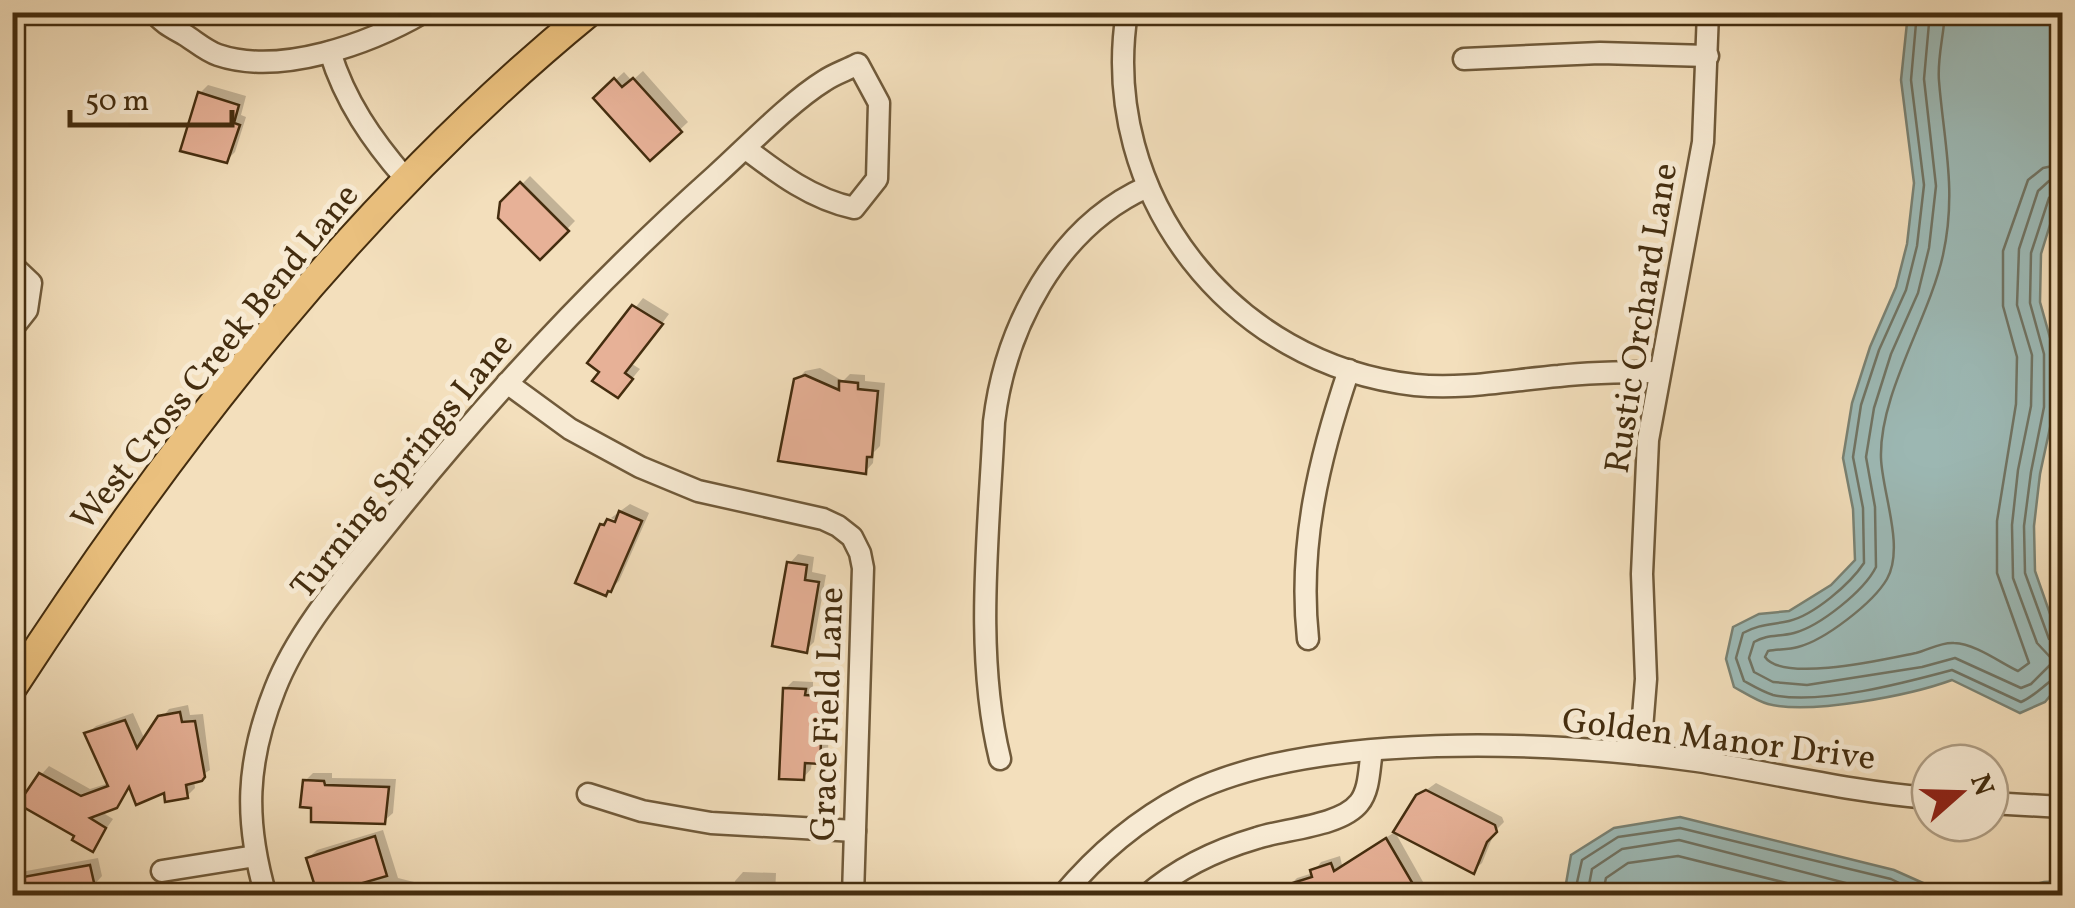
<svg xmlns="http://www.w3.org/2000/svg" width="2075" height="908" font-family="Vollkorn,serif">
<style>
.water{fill:#9dbbb8;stroke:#798274;stroke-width:2.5}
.shadow{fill:#0003}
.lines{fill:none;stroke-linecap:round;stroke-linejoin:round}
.shore{stroke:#707464;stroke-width:2.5}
.building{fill:#e7b197;stroke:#442d0f;stroke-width:2.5}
.minor-casing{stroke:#705a3a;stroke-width:25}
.major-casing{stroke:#442d0f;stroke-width:32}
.minor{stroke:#f7ead3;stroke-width:20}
.major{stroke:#eac07e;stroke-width:28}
.labels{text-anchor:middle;stroke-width:10;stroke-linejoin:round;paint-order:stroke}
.street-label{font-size:35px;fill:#442d0f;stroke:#f7ead3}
</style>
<rect width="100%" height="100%" fill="#f3dfbc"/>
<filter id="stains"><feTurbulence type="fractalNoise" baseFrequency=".002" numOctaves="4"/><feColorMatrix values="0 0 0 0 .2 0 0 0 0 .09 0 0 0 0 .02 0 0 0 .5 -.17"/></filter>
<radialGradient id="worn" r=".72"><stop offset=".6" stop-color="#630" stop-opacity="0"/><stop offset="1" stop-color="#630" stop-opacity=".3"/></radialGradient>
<!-- water -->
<g class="water">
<path d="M1908 13H2062V186L2041 254 2040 302 2054 352V409L2040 474 2034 526 2035 571 2062 648V667L2059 685 2045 702 2020 713 1952 680C1911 695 1811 715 1768 704 1757 701 1745 693 1734 687L1726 659 1733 627 1759 614 1789 611 1831 585 1855 560 1853 509 1843 458 1852 403 1870 347 1896 287 1907 244 1914 183 1901 80Z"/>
<path d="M1680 817 1894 870 1950 895H1564L1571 855 1614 828Z"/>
<path d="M2062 881V895H1991L2044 882Z"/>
</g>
<!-- shadow -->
<g class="shadow">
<path d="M643 71 688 122 650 158 596 98 624 72 632 81Z"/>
<path d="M208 85 246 96 241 115 246 117 235 152 227 160 200 93Z"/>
<path d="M530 176 575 221 540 257 503 204Z"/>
<path d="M643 298 669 314 632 364 640 369 626 386 591 363Z"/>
<path d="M820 368 843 381 850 374 865 375V381L885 383 880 446 874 452 873 463 865 472 797 380 805 371Z"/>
<path d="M630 504 649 513 619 581 611 589 603 526 607 521 627 525 611 518Z"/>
<path d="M798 554 814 557 812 572 826 575 814 642 806 650 790 563Z"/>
<path d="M793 681 813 682V687L830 688 828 753 819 761H812L811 769 803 778 785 689Z"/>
<path d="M188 705 190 715 203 714 210 770 194 780 195 788 187 796 130 785 124 795 100 811 113 819 92 849 78 835 41 775 49 766 90 789 109 783 87 734 96 726 133 713 145 740 169 709Z"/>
<path d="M313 773H332V778L396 779 393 813 384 821 305 781Z"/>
<path d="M1436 783 1502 817 1504 822 1495 831 1482 863 1473 871 1417 797Z"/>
<path d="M383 830 398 878 414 882 423 896H321L308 858 317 850Z"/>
<path d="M1395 832 1431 896H1291L1289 886 1297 878 1313 873 1321 862 1340 856 1342 865Z"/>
<path d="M98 858 102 876 94 885 80 887 92 896H12L15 873Z"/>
<path d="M743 872 776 873 775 896H733L735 881Z"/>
</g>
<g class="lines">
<!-- shore -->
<g class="shore">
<path d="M1917 12 1911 80 1924 185 1917 246 1906 290 1879 350 1861 405 1853 457 1863 508 1864 563C1850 584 1814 615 1789 621 1771 625 1759 624 1743 633L1736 658 1744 681C1753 686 1763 692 1773 695 1821 705 1904 683 1952 670L2021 702C2038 695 2050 677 2062 676"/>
<path d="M1930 12 1924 79 1936 186 1929 248 1918 293 1891 354 1874 408 1866 457 1875 507 1876 567C1864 591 1820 626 1794 633 1779 637 1767 634 1754 642L1749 658 1754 672 1773 682 1807 685 1922 667 1955 658 2021 688 2031 684 2052 663 2051 658 2037 643 2013 578 2012 525 2018 470 2031 406 2032 355 2017 305 2019 249 2038 191 2049 181 2062 179"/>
<path d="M1945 12C1944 35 1937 58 1939 81 1944 143 1957 191 1943 255 1929 319 1879 394 1881 458 1882 492 1905 547 1887 579 1873 603 1825 640 1798 647 1788 650 1777 649 1768 651L1765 657C1783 683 1886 659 1916 653 1929 650 1940 642 1954 643 1976 644 1999 662 2018 671L2029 663 1997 573V521L2016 404 2017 357 2003 306V251L2028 180 2043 168 2062 164"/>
<path d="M2062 191 2055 192 2049 198 2031 253 2030 303 2044 354V407L2031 472 2024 526 2025 573 2049 639 2062 646"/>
<path d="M1574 896 1582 860 1618 837 1680 828 1891 879 1926 896"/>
<path d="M1587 896 1592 869 1622 849 1679 840 1896 896"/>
<path d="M1602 896 1606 878 1628 863 1678 856 1839 896"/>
</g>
</g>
<!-- building -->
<g class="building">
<path d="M614 78 622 87 633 78 682 132 650 161 593 98Z"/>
<path d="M198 92 239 105 234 123 240 125 227 163 180 151Z"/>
<path d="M520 182 569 231 540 260 498 218 500 202Z"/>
<path d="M632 305 663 324 625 373 633 379 618 398 592 381 599 372 587 363Z"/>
<path d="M805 375 839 390V381L858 383V389L878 391 872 457H867L866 474 778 461 794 379Z"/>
<path d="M619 511 642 521 611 592 608 591 606 596 575 583 600 524 604 525 607 519 615 522Z"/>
<path d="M787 562 807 565 805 580 819 582 807 653 772 646Z"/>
<path d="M783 688 806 689 805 695 823 696 820 764 805 763 804 780 779 779Z"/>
<path d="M180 712 182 722 195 721 205 777 202 781 186 785 188 798 165 802 164 793 136 805 129 787 117 808 90 818 106 828 93 852 72 840 74 836 18 804 39 773 81 796 108 786 84 733 125 720 137 748 158 716Z"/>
<path d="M303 780 324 781 325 785 389 787 385 824 311 822V808L300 807Z"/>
<path d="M1426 790 1495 825 1497 832 1487 842 1474 874 1393 832 1416 795Z"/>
<path d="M375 836 387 876 318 896 306 858Z"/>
<path d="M1386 838 1420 896H1267V891L1312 877 1310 870 1331 863 1334 871Z"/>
<path d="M90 865 95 887 87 889V896H12V879Z"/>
</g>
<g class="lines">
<!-- minor casing -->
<g class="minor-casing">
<g id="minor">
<path d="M154 12C162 23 173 28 185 35 195 41 206 51 218 55 280 76 369 44 424 12"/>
<path d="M1127 12C1098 196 1232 365 1415 385 1463 390 1511 380 1559 376 1592 372 1625 372 1658 372"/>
<path d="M330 52C345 101 372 140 405 178"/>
<path d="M1464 59 1600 53 1708 56"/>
<path d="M12 265 31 283 27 310 12 329"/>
<path d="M507 383 570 429 640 467 698 491 823 519 838 526 852 537 860 553 863 568 853 896"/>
<path d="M1308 639C1298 545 1319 458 1349 370"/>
<path d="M1640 754 1646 679 1642 574 1648 440 1703 142 1708 12"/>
<path d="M1000 759C974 653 989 531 994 422 1005 328 1057 227 1147 187"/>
<path d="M588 794 642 811 711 823 855 831"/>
<path d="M1990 803 2062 807"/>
<path d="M162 871 255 856"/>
<path d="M266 896C244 820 246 762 275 689 298 630 345 577 385 527 486 401 595 283 716 175 747 147 790 102 824 81 834 74 847 70 858 64L879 103 877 179 854 208C812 199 779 174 745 148"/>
<path d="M1062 896C1097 854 1137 820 1185 795 1312 730 1558 741 1697 761 1774 773 1852 792 1930 798"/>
<path d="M1146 896C1178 868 1216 850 1257 838 1284 829 1341 826 1359 803 1370 790 1369 767 1372 751"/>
</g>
</g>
<!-- major casing -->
<g class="major-casing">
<path id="major" d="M12 688C173 440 359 200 589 12"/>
</g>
<!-- minor -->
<use href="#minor" class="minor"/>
<!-- major -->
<use href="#major" class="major"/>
</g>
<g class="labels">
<!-- street labels -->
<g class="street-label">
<text transform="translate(1640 318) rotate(-81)" y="12">Rustic Orchard Lane</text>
<text transform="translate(214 356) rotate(-51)" y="12">West Cross Creek Bend Lane</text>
<text transform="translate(401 465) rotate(-51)" y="12">Turning Springs Lane</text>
<text transform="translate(826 714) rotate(-88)" y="12">Grace Field Lane</text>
<text transform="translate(1719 738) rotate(7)" y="12">Golden Manor Drive</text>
</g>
</g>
<!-- margin -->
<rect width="2075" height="908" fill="none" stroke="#f3dfbc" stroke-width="50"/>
<rect x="15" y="15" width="2045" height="878" fill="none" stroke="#442d0f" stroke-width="5"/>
<rect x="25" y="25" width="2025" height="858" fill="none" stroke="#442d0f" stroke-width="2.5"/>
<!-- north arrow -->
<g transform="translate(1960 793) rotate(70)"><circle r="48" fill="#f7ead3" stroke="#af9e85" stroke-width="2.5"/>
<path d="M0-8L18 38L0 25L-18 38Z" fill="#8f2418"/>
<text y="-15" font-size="28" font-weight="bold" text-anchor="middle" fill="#442d0f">N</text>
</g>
<!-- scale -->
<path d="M70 110v15h162v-15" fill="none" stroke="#442d0f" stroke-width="5"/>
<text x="85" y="110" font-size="30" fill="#442d0f" stroke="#f7ead3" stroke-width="8" paint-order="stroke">50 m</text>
<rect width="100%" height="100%" filter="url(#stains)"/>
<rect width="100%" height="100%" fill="url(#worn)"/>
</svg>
